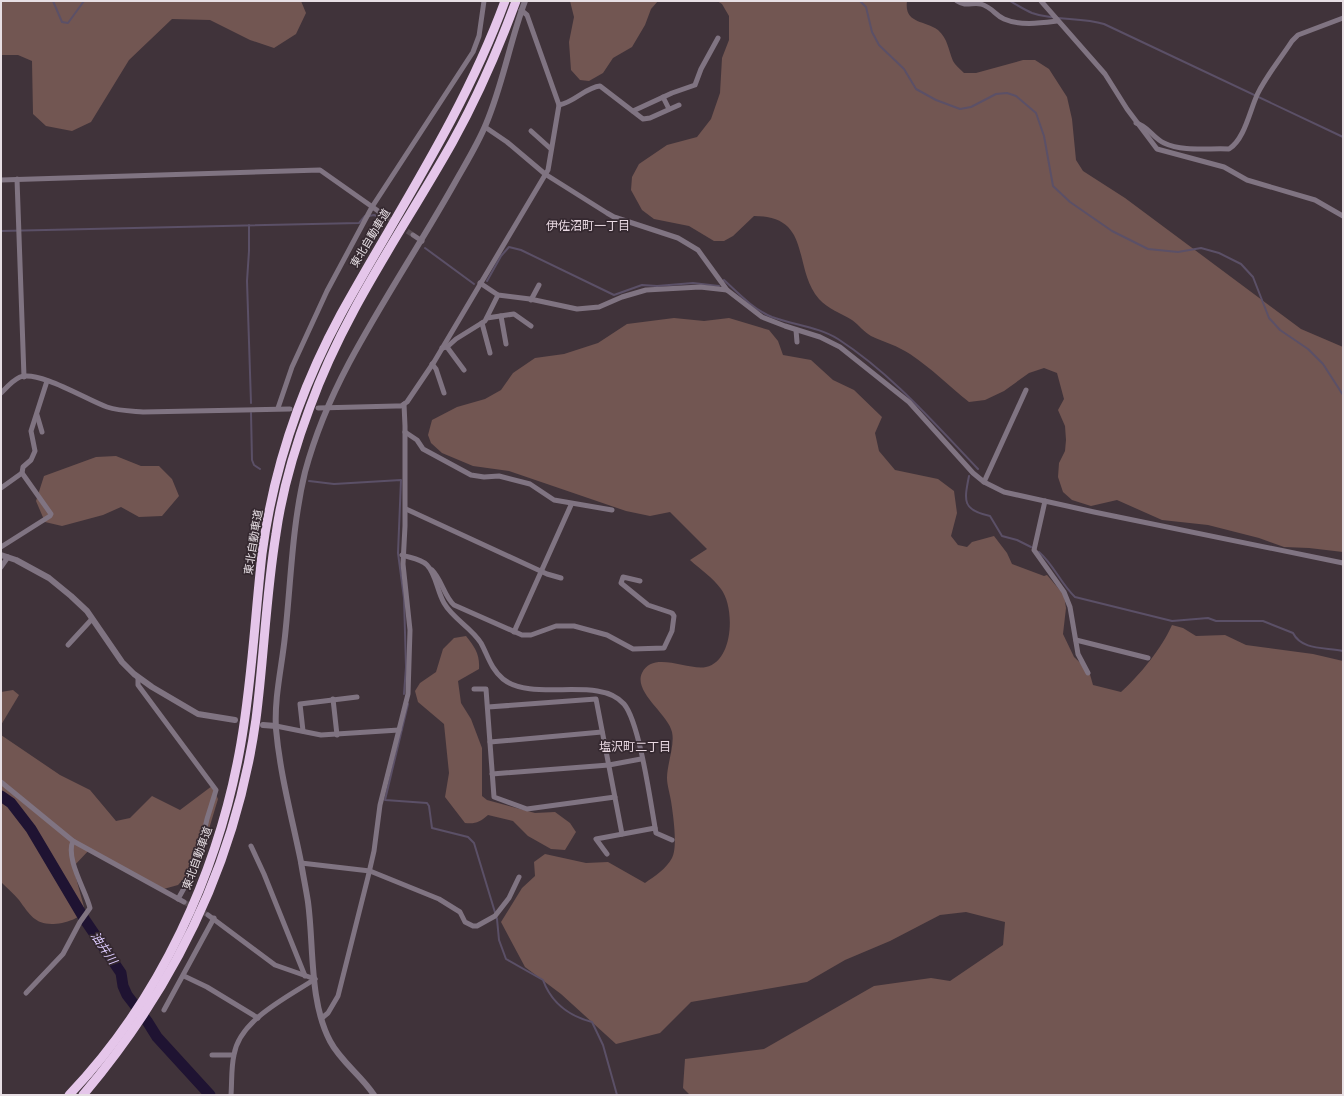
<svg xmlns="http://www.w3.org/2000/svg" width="1344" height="1096" font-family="'Source Serif 4','Noto Sans JP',serif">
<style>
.green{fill:#725652}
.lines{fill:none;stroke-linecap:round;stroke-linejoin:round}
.stream{stroke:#5b5067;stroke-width:2}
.river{stroke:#1f1332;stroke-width:11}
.minor-tunnel{stroke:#594d54;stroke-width:5;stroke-dasharray:5 2.5;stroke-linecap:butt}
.minor{stroke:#807482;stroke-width:5}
.tertiary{stroke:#807482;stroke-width:6}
.motorway{stroke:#e5c6ea;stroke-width:9}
.labels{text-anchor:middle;stroke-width:3.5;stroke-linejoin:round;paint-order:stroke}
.street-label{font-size:11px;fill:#e7dfe4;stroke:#352930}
.neighbourhood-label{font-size:12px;fill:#eadae3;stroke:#352930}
.water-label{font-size:12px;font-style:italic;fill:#dbcafd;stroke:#352930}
</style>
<rect width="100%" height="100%" fill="#40333a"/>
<!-- green -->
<g class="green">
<path d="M1 1H301L306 13 296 34 274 48 250 40 210 20 172 19 129 60 91 122 72 131 46 126 33 114 32 61 18 55H1Z"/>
<path d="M570 1H658L651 9 645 25 632 47 613 58 603 73 589 81 580 80 571 70 569 42 574 17Z"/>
<path d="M717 1H907C904 24 924 20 938 30 948 39 948 49 953 61 955 65 960 69 964 73H976L1023 60H1035L1049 69 1067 97 1072 119 1076 160 1083 171 1125 198 1301 329 1343 347V552L1309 548 1284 547 1259 538 1208 525 1162 520 1117 500 1091 506 1072 500 1063 492 1058 477 1059 463 1065 451 1066 440 1065 426 1058 410 1064 399 1057 373 1044 368 1029 373 1004 391 985 400 969 402C949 386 931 368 910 354 898 346 884 342 871 336 864 332 859 325 852 320 841 313 828 309 819 299 792 268 813 216 754 216L733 236 724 241H714L689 226 654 219 642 210 631 190 632 177 639 164 667 145 697 137 711 119 720 93 722 58 729 40V16L722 4Z"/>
<path d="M674 318 704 321 729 318 769 330 778 341 783 355 811 360 833 380 854 390 882 417 875 433 879 451 895 470 938 479 954 491 957 513 951 536 958 545 967 547 972 542 994 536 1007 553 1012 564 1044 576 1047 575 1064 595 1066 608 1063 634 1074 657 1089 671 1093 685 1121 692C1140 675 1162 648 1172 625L1183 628 1196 636 1225 635 1246 645 1313 654 1343 661V1095H690L683 1088 685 1059 764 1049 874 986 931 978 950 981 1003 945 1005 922 966 912 940 915 890 941 845 960 807 982 691 1002 660 1033 616 1044 561 994 525 967 501 922 522 888 535 876 534 862 545 854 586 863 608 862 645 883C655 876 666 869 672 858 678 847 673 814 671 801 670 794 667 785 667 778 667 764 675 745 672 732 668 714 633 692 642 673 653 650 688 671 706 667 734 661 735 607 721 589 713 578 700 569 690 560L707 549 670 512 650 516 626 511 509 471 473 466 442 453 431 443 428 435 432 420 457 407 485 399 501 390 513 373 535 358 564 354 598 343 627 324Z"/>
<path d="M116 456 141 466H159L172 479 179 496 162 516 139 517 121 507 103 515 62 526 45 522 36 501 44 476 96 457Z"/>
<path d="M466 636C475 647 480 655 479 669L458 681 461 703 471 719 482 748V796L487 800 535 813 555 812 570 823 576 832 565 850 551 849 528 836 513 821 488 815C480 822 476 824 465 823L445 797 449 773 444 724 418 702 415 691 420 683 436 672 443 649 454 638Z"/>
<path d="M13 690 19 695 1 725V692Z"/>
<path d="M1 735 60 775 90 790 116 821 130 818 152 796 180 810 212 786 218 799 199 862 178 885 160 890 90 849 73 867 84 907 82 914C76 919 70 921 62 923 37 927 32 918 19 900 14 894 7 888 1 882Z"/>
</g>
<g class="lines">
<!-- stream -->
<g class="stream">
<path d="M53 1 62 22 68 23 84 1"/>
<path d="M860 1 866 7 872 32 879 45 904 69 916 89 936 100 960 109 971 107 996 94 1007 93 1016 96 1036 113 1044 136 1053 186 1070 202 1112 231 1148 249 1178 252 1201 248 1219 253 1241 264 1253 277 1269 318 1280 330 1308 349 1323 364 1343 395"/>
<path d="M1010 1C1017 5 1025 10 1032 13 1055 21 1081 17 1104 24L1343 137"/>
<path d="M369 216 374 215 379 217"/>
<path d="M249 225V251L247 281 251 403"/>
<path d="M1 231 359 223 365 216"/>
<path d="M425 248 474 284"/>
<path d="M487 281 501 256 509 247 521 250 614 295 642 285 657 286 693 283 719 286"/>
<path d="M723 281 724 280C738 293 754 310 772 317 794 325 819 327 838 339 892 374 934 423 978 469"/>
<path d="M251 413 252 460 254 465 260 469"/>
<path d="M969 476C964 501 962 510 990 516L1002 536 1017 540 1031 547"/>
<path d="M309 481 334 484 401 480 398 553 404 598 406 667 404 694"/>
<path d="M1039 552C1054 565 1061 584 1075 597L1172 621 1208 618 1216 621H1263L1293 633C1302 651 1327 647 1343 651"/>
<path d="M408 704 385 800 427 803 429 806 432 828 468 837 474 843 497 919 499 940 506 959 543 980C551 1002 569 1016 592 1022L603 1045 617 1095"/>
</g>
<!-- river -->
<path class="river" d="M1 796 11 803 31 829 85 920 121 973 123 986 127 995 147 1021 157 1037 210 1095"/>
<!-- minor-tunnel -->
<g class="minor-tunnel">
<path d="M381 213 395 223"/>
<path d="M401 227 413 235"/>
<path d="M184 902 208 915"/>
</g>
<!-- minor -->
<g class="minor">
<path d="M957 1C966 7 972 2 981 4 993 8 995 15 1004 19 1020 26 1041 23 1057 21"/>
<path d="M1041 1 1105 74 1127 109 1157 149 1224 167 1247 180 1315 200 1343 216"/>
<path d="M663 97 669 109"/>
<path d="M559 105C575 102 586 87 600 86L643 119 650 118 679 105"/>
<path d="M633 111 672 93 695 85 701 69 718 38"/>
<path d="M1136 123C1148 126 1153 138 1164 143 1183 152 1208 148 1229 149 1245 139 1250 109 1258 93 1267 75 1281 58 1292 41L1298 35 1343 18"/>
<path d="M485 127 507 142 545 174 607 213 614 217 678 238 698 250 727 290 762 317 785 326 820 337 840 347 909 402 973 473 984 482 1004 492 1094 512 1343 563"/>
<path d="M531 131 551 149"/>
<path d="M17 179 24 377"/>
<path d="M1 180 320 170 381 213"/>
<path d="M413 235 422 241"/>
<path d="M480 283 498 295 530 299 577 309 599 307 622 297 646 290 700 287 727 290"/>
<path d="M531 300 539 285"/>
<path d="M501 316 506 344"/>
<path d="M487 318 514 314 531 326"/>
<path d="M482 323 490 353"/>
<path d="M796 330 797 342"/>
<path d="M447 347 464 370"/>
<path d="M442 348 447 347 456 339 485 321 498 295"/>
<path d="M432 364 436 369 444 393"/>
<path d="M1 393C6 388 13 380 20 377 39 370 87 400 107 407 119 411 131 411 143 412L290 409"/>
<path d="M278 408 292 367 327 291 372 207 473 52 479 36 484 1"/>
<path d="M318 408 396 406H401L407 402 434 362 548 170 559 105 527 15 521 10"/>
<path d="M37 415 42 432"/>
<path d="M405 432 417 440 423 449 471 475 484 477 499 476 530 484 554 500 612 510"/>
<path d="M984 482 1026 390"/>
<path d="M1 488 22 473"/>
<path d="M1045 501 1034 550 1064 592 1070 607 1078 654 1088 673"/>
<path d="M406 509 547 574 561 578"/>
<path d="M1 547 50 516 51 514 22 473 23 467 31 460 35 451 31 431 47 381"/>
<path d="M402 555C410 558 420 558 427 565 436 574 437 591 444 603 453 619 471 627 481 643 488 656 491 669 503 679 533 703 599 675 624 704 640 723 651 806 656 833L672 840"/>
<path d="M1 567 8 557"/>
<path d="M432 570C442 580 444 596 454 605L522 635H531L556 626H574L607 635 633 649 664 648 672 631 674 616 672 613 648 605 621 583 623 577 640 581"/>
<path d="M514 632 571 505"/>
<path d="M1076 640 1148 658"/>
<path d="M68 645 92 619"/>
<path d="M138 677V685L216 790 207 819 196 867 178 899"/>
<path d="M474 689H486L494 797 527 809 615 797"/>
<path d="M333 699 337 735"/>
<path d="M488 707 596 699 622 834"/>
<path d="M276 726 321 735 399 730"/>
<path d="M303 731 300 704 357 697"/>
<path d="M490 742 602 732"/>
<path d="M492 774 609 765 641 759"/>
<path d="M1 782 73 841 184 902"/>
<path d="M251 846 264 874 305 976"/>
<path d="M607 854 596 839 655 828"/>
<path d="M301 863 370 871 439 899 460 912 465 922 473 926H477L495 916 509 898 519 877"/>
<path d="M208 915 275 965 315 979"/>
<path d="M184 976 207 987 258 1018"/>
<path d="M26 993 63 954 80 922 90 908C86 891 65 858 73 841"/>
<path d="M164 1010 214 918"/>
<path d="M322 1018 328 1013 338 996 368 877 374 851 380 805 408 694 410 630 403 564 405 526V426L404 404"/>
<path d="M212 1055H233"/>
<path d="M231 1095C232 1082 231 1068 234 1055 239 1020 288 997 315 979"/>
</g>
<!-- tertiary -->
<g class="tertiary">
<path d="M1 555 16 560 49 578 71 596 87 611 122 662 134 674 152 687 198 714 235 720"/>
<path d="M263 725 276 726"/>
<path d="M374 1095C361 1075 341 1062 330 1041 309 1001 314 946 308 902 306 889 303 875 301 862 292 818 280 774 276 729 274 698 282 666 285 636 291 581 292 526 305 472 315 435 331 397 349 363 381 303 419 246 453 186 464 166 477 146 486 124 503 84 510 41 525 1"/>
</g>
<!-- motorway -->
<g class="motorway">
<path d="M69 1095C160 1000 219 871 241 743 252 680 255 616 262 554 273 470 301 388 341 314 399 209 463 115 505 1"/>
<path d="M83 1095C176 985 236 862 256 719 264 657 266 595 276 534 282 491 295 447 310 407 344 312 403 230 452 143 477 98 498 50 516 1"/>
</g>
</g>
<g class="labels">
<!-- street labels -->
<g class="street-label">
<text transform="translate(370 238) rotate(-59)" y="4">東北自動車道</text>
<text transform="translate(253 542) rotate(-81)" y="4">東北自動車道</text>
<text transform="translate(197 858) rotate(-70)" y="4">東北自動車道</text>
</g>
<!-- neighbourhood labels -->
<g class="neighbourhood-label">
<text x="588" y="230">伊佐沼町一丁目</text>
<text x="635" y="751">塩沢町二丁目</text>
</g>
<!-- water labels -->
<g class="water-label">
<text transform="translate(104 948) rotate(56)" y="4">油井川</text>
</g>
</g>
<!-- border -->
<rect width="1344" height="1096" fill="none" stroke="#e7dfe4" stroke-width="4"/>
</svg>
